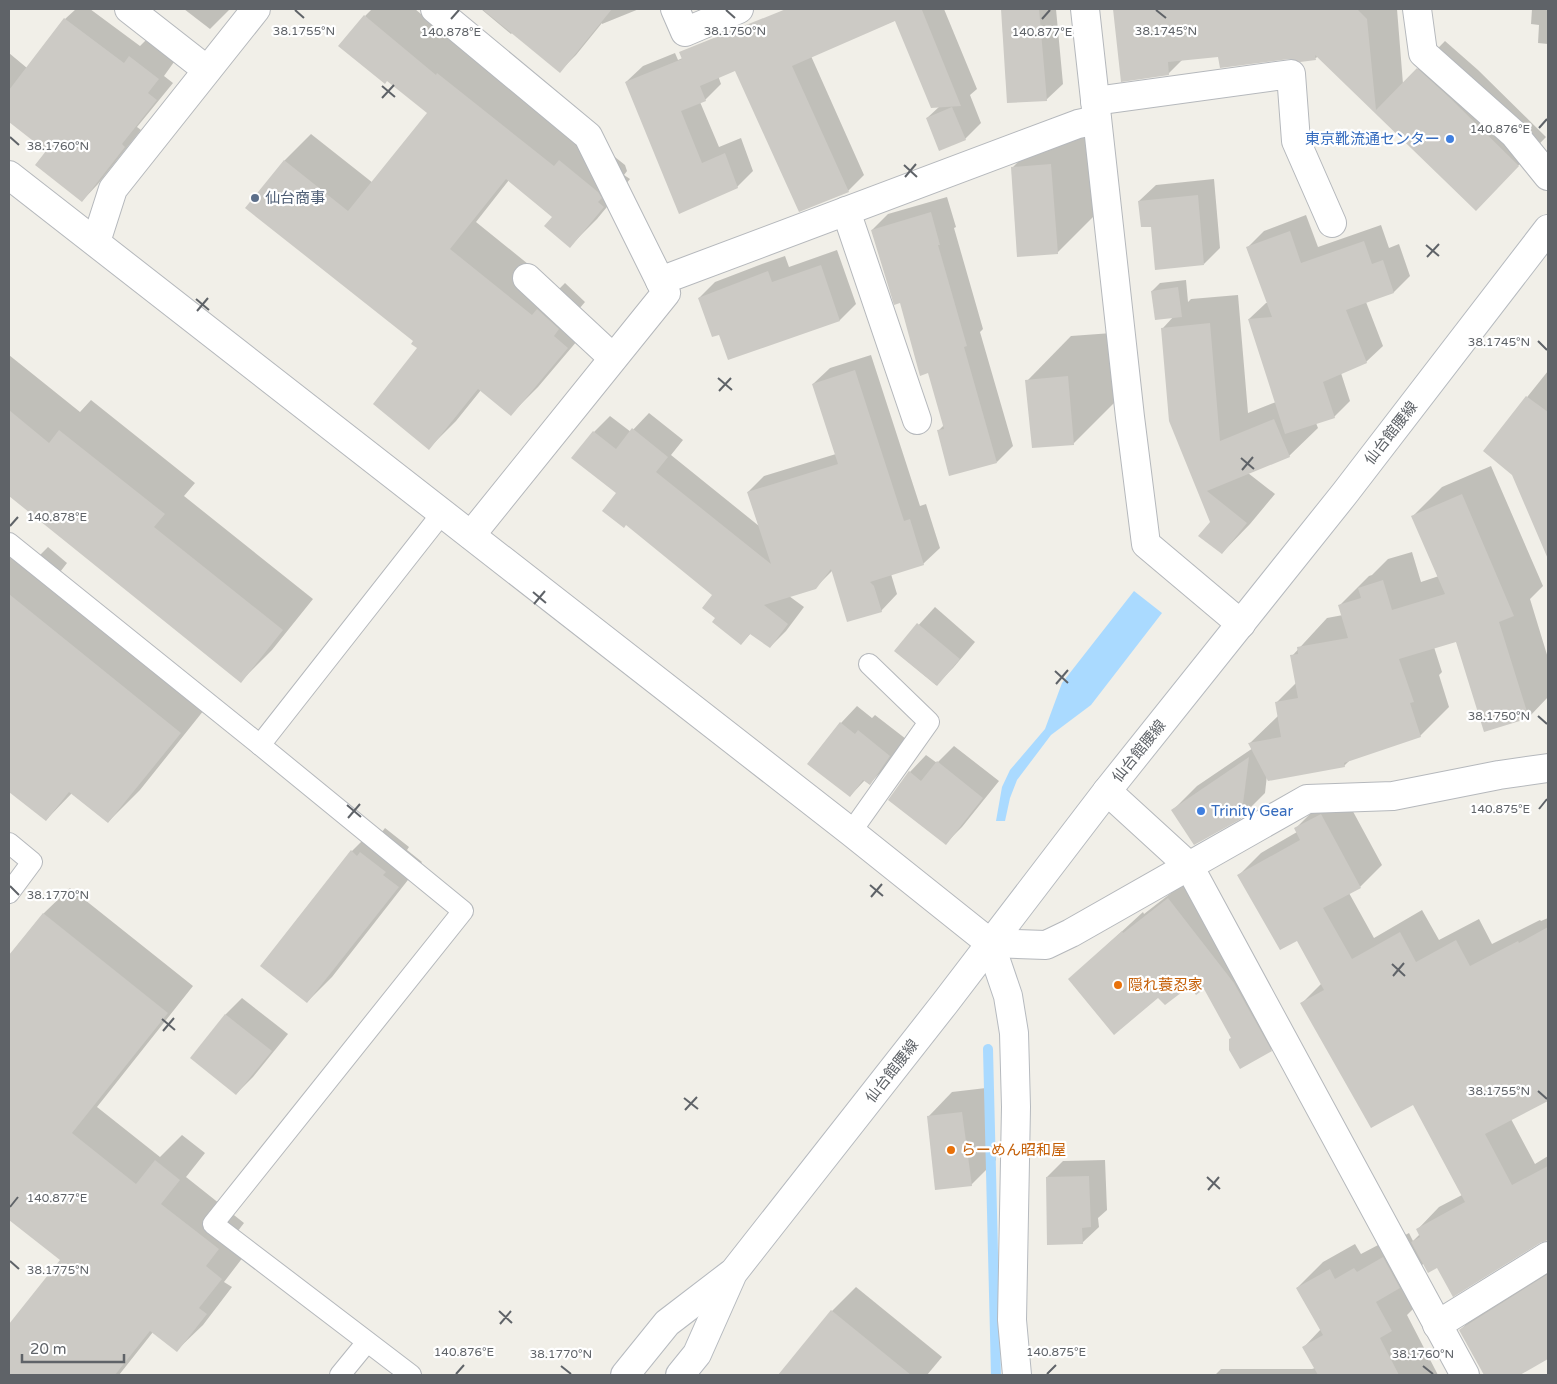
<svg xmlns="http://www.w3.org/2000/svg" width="1557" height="1384" font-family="'Varela Round','Noto Sans JP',sans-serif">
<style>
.water{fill:#aadaff}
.shadow{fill:#0003}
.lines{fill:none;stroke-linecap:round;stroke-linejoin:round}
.stream{stroke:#aadaff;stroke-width:10}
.building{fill:#cccac5}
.lane-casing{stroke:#b5b8bc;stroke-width:22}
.street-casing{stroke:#b5b8bc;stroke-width:30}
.secondary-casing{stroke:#b6babf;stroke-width:30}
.lane{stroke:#fff;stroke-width:20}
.street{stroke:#fff;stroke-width:28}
.secondary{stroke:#fff;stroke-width:28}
.ticks{fill:none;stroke:#5f6368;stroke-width:2}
.shop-dot{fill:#3f7fe0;stroke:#fff;stroke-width:2}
.service-dot{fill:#5c6f8a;stroke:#fff;stroke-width:2}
.food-dot{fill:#e8710a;stroke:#fff;stroke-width:2}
.labels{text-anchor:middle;stroke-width:4.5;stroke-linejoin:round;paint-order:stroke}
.shop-label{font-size:15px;fill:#366cbe;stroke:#fff;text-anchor:end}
.service-label{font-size:15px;fill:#4e5e75;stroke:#fff;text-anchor:start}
.street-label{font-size:15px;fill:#5f6368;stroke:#fff}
.food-label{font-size:15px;fill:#c56008;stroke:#fff;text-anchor:start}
.ticks-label{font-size:12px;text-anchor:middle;fill:#5f6368;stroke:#fff;stroke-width:4.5;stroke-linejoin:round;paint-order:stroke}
</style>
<rect width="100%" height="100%" fill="#f1efe8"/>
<!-- water -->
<path class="water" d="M1134 591 1162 613 1091 705 1051 735 1017 780 1010 798 1005 821H996L1002 787 1010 770 1045 729 1062 683Z"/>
<!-- shadow -->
<g class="shadow">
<path d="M76 9H90L140 46 146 40 174 62 164 76 173 83 137 127 141 130 98 184 82 201 48 151 9 120V53L27 68 65 19Z"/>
<path d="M184 9H230L210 29Z"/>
<path d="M372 9H415L463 49 586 134 625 165 627 171 624 175 630 179 597 219 570 246 553 217 509 180 476 222 559 289 565 283 585 302 579 309 594 321 538 387 511 414 481 390 456 421 429 448 419 348 415 341 247 208 285 160 311 134 373 183 428 113 365 16Z"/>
<path d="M481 9H639L602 24V23L576 55 560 71 513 32 511 34Z"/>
<path d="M800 9H944L977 89 970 95 981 123 965 139 927 118 940 106 896 20 811 56 864 175 848 191 743 33Z"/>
<path d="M1003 9H1056L1063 84 1046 100 1010 102Z"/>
<path d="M1122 9H1397L1403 84 1445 41 1478 70 1546 137 1476 209 1318 56 1316 58 1219 56 1183 59 1168 74 1124 28Z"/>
<path d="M1532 9H1548V44L1538 43 1539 25 1531 24Z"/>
<path d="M708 47 721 84 705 100 700 102 719 147 741 138 753 171 737 187 680 212 626 82 643 66 675 53 678 60Z"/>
<path d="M1095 121 1102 208 1057 253 1012 168 1057 123Z"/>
<path d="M1214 179 1220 248 1204 264 1152 225 1139 201 1156 185Z"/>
<path d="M947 197 956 227 954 228 983 329 980 332 1013 446 997 462 938 431 944 425 929 372 872 230 888 214Z"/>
<path d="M1306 215 1318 247 1381 225 1389 248 1399 244 1410 276 1394 292 1366 302 1383 346 1366 362 1341 373 1350 401 1334 417 1316 423 1318 428 1289 456 1248 473 1275 494 1250 524 1222 553 1211 522 1163 328 1174 316 1152 291 1160 283 1186 280 1188 302 1191 299 1238 295 1248 413 1276 402 1249 319 1266 303H1268L1247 248 1264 231Z"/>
<path d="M837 250 856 304 840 320 720 333 699 298 715 282 762 264 785 256 789 267Z"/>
<path d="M1112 333 1118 399 1073 444 1027 381 1071 336Z"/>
<path d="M9 355 80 412 91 400 195 483 184 496 313 599 272 650 241 681 9 495Z"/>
<path d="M871 355 920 506 926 504 940 548 923 564 891 574 897 594 881 611 832 571 815 588 789 596 804 607 786 631 770 647 751 633 741 644 716 618 714 594 618 493 594 432 610 416 631 432 649 413 683 440 671 455 759 526 748 492 764 476 836 454 813 384 830 368Z"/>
<path d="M1548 371V546L1545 547 1513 474 1484 451Z"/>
<path d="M1491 466 1543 586 1530 599 1548 658V697L1529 717 1485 730 1456 640 1434 647 1442 672 1439 675 1449 707 1420 736 1351 759 1344 766 1267 775 1265 793 1240 818 1172 811 1197 786 1253 748 1250 743 1279 715 1277 702 1296 683 1292 656 1327 618 1343 615 1340 605 1369 576 1372 575 1388 559 1412 552 1421 582 1439 576 1413 516 1442 487Z"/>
<path d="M9 537 36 559 48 547 67 563 57 576 212 700 140 790 108 822 72 793 46 820 9 790Z"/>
<path d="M935 607 975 642 953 668 936 685 895 651Z"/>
<path d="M857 706 872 718 875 715 906 739 886 767 869 784 865 780 850 796 809 763 841 723Z"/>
<path d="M954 746 999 781 962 827 946 843 890 800 910 772 926 755 937 763Z"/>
<path d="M1343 793 1382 865 1360 887 1349 893 1374 938 1422 910 1439 940 1479 919 1492 944 1540 920 1541 921 1548 918V1100L1511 1119 1535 1164 1548 1156V1239L1437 1266 1424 1263 1405 1282 1417 1305 1407 1315 1438 1375H1215L1221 1369H1312L1315 1368 1304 1347 1321 1329 1297 1288 1323 1262 1355 1244 1361 1254 1380 1244 1382 1248 1409 1233 1413 1241 1420 1234 1417 1230 1439 1207 1462 1195 1413 1103 1302 1003 1322 983 1298 939 1239 875 1261 853 1297 832 1295 829 1318 806Z"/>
<path d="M376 827 382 832 385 828 409 847 407 850 422 862 332 977 307 1002 352 851Z"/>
<path d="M1189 879 1291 1030 1271 1050 1232 1037 1204 987 1190 984 1158 996 1070 979 1143 912 1144 914Z"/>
<path d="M70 888 193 986 97 1107 160 1157 182 1135 205 1153 186 1177 244 1223 231 1240 247 1252 224 1282 232 1287 203 1325 177 1350 153 1332 119 1375H9V1326L62 1260 9 1218V957L44 913Z"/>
<path d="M242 998 288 1034 253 1077 236 1094 192 1058 226 1014Z"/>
<path d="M986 1088 996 1160 971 1185 928 1117 952 1092Z"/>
<path d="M1105 1160 1107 1210 1098 1218 1099 1227 1082 1243 1047 1177 1063 1161Z"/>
<path d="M1548 1269V1357L1517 1375H1486L1460 1330 1477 1314Z"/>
<path d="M856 1287 942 1357 927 1375H792L784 1369 832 1311Z"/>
</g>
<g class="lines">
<!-- stream -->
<path class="stream" d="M988 1049 996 1375"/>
</g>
<!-- building -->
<g class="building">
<path d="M482 9H612L560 73Z"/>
<path d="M786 9H924L922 10 961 106 931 108 895 21 792 66 849 192 799 212 735 71 700 86 706 101 681 111 702 163 725 153 738 188 679 214 625 82 682 59 679 52Z"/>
<path d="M1001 9H1039L1047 101 1007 103Z"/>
<path d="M1113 9H1357L1367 19 1376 110 1417 68 1450 98 1519 166 1476 211 1315 55 1316 60 1300 62 1289 59 1220 68 1218 57 1168 62 1169 75 1121 82Z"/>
<path d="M364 15 436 75 437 73 554 166 559 160 598 192 602 198 598 202 604 207 570 248 544 226 552 217 506 179 450 249 532 315 537 309 559 329 554 336 568 348 511 416 478 389 429 450 373 404 417 348 411 344 413 341 245 208 284 160 348 211 427 113 387 81 385 84 338 46Z"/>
<path d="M64 18 124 63 129 56 159 79 148 93 157 100 122 144 125 147 82 202 35 165 46 151 9 122V90Z"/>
<path d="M952 107 966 140 939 151 926 118Z"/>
<path d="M1051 164 1058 254 1017 257 1011 167Z"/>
<path d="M1198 195 1204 265 1155 270 1151 227H1141L1138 201Z"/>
<path d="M931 212 940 245H938L967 346 964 347 997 463 949 476 937 430 944 429 928 373 920 376 900 303 894 305 871 230Z"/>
<path d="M1290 231 1301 263 1364 241 1372 264 1383 260 1394 293 1346 310 1367 363 1323 382 1335 418 1285 434 1248 319 1272 317 1246 247Z"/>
<path d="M821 265 840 321 728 360 719 335 712 337 698 298 768 271 772 282Z"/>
<path d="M1178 287 1182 317 1155 320 1151 291Z"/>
<path d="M1210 323 1220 441 1274 419 1290 457 1207 491 1247 523 1222 554 1198 536 1210 522 1169 421 1161 328Z"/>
<path d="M855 370 904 521 910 519 924 565 870 582 874 586 882 612 847 622 831 569 816 589 764 605 788 624 770 648 750 634 741 645 712 622 715 618 702 608 712 595 626 525 624 528 602 511 616 493 571 458 593 431 616 449 632 428 668 457 656 472 771 564 747 492 838 464 812 384Z"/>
<path d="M1068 376 1074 445 1032 448 1025 380Z"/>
<path d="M1526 396 1548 412V559L1512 475 1483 451Z"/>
<path d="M9 410 49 443 59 430 165 514 154 527 283 630 241 683 9 496Z"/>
<path d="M1462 494 1514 616 1499 622 1529 718 1484 732 1456 642 1399 659 1414 702 1410 703 1421 737 1344 763 1345 767 1268 781 1248 743 1281 737 1275 702 1298 698 1290 655 1298 654 1297 647 1348 638 1338 605 1361 598 1358 588 1383 580 1392 610 1445 594 1411 516Z"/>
<path d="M9 594 181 733 108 823 69 792 46 821 9 792Z"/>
<path d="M917 623 960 659 937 686 894 651Z"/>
<path d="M840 722 855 734 858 730 890 756 870 785 863 780 850 797 807 764Z"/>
<path d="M1249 757 1241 819 1194 845 1171 810Z"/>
<path d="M937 761 983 798 946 845 888 800 909 771 921 781Z"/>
<path d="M1321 814 1361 888 1323 908 1352 959 1400 932 1416 962 1456 940 1470 966 1518 941 1519 943 1548 927V1101L1485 1134 1512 1185 1548 1166V1240L1540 1243 1453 1297 1437 1268 1428 1273 1411 1242 1420 1237 1416 1229 1465 1202 1413 1105 1371 1128 1300 1003 1324 990 1297 941 1280 950 1237 875 1300 840 1294 828Z"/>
<path d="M351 850 357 856 360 852 386 872 383 875 399 887 307 1003 260 966Z"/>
<path d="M1168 898 1234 983 1272 1051 1240 1069 1229 1050V1039L1231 1038 1204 989 1196 995 1190 986 1165 1005 1158 998 1114 1035 1068 979 1122 931 1123 933Z"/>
<path d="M43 913 168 1013 72 1133 136 1184 155 1160 180 1180 161 1204 219 1249 206 1266 222 1279 199 1308 207 1314 177 1352 150 1331 115 1375H9V1324L60 1260 9 1220V955Z"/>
<path d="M225 1014 272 1051 236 1095 190 1058Z"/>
<path d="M962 1112 972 1186 935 1190 927 1116Z"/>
<path d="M1089 1176 1091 1227 1082 1228 1083 1244 1047 1245 1046 1177Z"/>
<path d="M1383 1257 1400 1288 1376 1302 1392 1331 1380 1338 1399 1375H1318L1302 1347 1323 1335 1296 1288 1330 1269 1335 1279 1354 1268 1357 1272Z"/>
<path d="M1548 1274V1359L1520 1375H1484L1459 1330Z"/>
<path d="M831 1310 911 1375H778Z"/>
</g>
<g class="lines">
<!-- lane casing -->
<g class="lane-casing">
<g id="lane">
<path d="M9 543 260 745 443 512"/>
<path d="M260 745 463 911 213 1224 411 1375"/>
<path d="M851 832 929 722 869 664"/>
<path d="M9 843 32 862 9 893"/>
<path d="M340 1375 367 1342"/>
</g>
</g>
<!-- street casing -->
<g class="street-casing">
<g id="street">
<path d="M129 9 207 70"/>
<path d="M435 9 588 136 666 293 471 535"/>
<path d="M675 9 685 32 739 9"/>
<path d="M1085 9 1130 417 1146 544 1241 624"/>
<path d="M1417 9 1423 53 1514 134 1548 176"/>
<path d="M1095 101 1291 74 1296 141 1332 223"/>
<path d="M9 175 851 832 990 943 1046 945 1071 933 1307 799 1393 796 1499 775 1548 768"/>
<path d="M846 211 917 420"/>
<path d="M96 242 113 189 256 9"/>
<path d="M527 278 613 358"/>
<path d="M660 281 1078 124 1097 120"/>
<path d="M1107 791 1189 866 1465 1375"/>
<path d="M1437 1325 1548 1256"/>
</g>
</g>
<!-- secondary casing -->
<g class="secondary-casing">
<g id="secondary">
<path d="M990 943 1008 996 1014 1033 1016 1107 1012 1320 1017 1375"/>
<path d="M625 1375 667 1323 731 1274"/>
<path d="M680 1375 697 1354 733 1273 945 1003 1107 791 1345 493 1548 229"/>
</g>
</g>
<!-- lane -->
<use href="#lane" class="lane"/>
<!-- street -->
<use href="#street" class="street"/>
<!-- secondary -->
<use href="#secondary" class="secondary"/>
</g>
<!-- ticks -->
<path class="ticks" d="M295 10 304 18M726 10 735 18M1156 10 1166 18M451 19 459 10M1042 19 1050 10M382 86 395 97M382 98 394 85M1539 128 1547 119M10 137 19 145M904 165 917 177M905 177 916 164M1426 245 1439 256M1427 257 1439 244M196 299 209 310M197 311 208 298M1538 341 1547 350M718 378 732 390M719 391 731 378M1241 458 1254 469M1242 470 1253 457M10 526 18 517M533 592 546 603M534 604 545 591M1055 671 1068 683M1056 684 1068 670M1538 716 1547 724M347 805 361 817M1539 809 1547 799M348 818 360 804M870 885 883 896M10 886 19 895M871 897 882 884M1392 964 1405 976M1393 976 1404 963M162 1019 175 1030M163 1031 174 1018M1538 1091 1547 1099M684 1098 698 1109M685 1110 697 1097M1207 1177 1220 1189M1208 1190 1219 1177M10 1207 18 1197M10 1261 19 1269M499 1311 512 1323M500 1324 511 1311M561 1366 571 1374M1423 1366 1433 1374M456 1374 464 1365M1047 1374 1056 1365"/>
<!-- markers -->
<g class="shop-dot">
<circle cx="1450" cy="139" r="5"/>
<circle cx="1201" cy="811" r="5"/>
</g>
<circle class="service-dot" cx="255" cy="198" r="5"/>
<g class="food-dot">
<circle cx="1118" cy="985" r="5"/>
<circle cx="951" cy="1150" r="5"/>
</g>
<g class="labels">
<!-- shop labels -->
<g class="shop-label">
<text x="1440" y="144">東京靴流通センター</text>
<text x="1211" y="816" text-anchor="start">Trinity Gear</text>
</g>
<!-- service labels -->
<g class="service-label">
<text x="265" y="203">仙台商事</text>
</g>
<!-- street labels -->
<g class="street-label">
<text transform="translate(1391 433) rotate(-52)" y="5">仙台館腰線</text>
<text transform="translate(1139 751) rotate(-51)" y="5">仙台館腰線</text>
<text transform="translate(892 1071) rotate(-52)" y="5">仙台館腰線</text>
</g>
<!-- food labels -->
<g class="food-label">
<text x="1128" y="990">隠れ蓑忍家</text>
<text x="961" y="1155">らーめん昭和屋</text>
</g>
</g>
<g class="ticks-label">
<text x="1166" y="35">38.1745°N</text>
<text x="304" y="35">38.1755°N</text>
<text x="735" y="35">38.1750°N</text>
<text x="451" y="36">140.878°E</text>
<text x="1042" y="36">140.877°E</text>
<text x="1500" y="133">140.876°E</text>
<text x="58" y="150">38.1760°N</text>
<text x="1499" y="346">38.1745°N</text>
<text x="57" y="521">140.878°E</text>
<text x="1499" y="720">38.1750°N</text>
<text x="1500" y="813">140.875°E</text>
<text x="58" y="899">38.1770°N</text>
<text x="1499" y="1095">38.1755°N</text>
<text x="57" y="1202">140.877°E</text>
<text x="58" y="1274">38.1775°N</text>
<text x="464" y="1356">140.876°E</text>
<text x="1056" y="1356">140.875°E</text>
<text x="561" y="1358">38.1770°N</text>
<text x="1423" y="1358">38.1760°N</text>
</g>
<!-- border -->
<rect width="1557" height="1384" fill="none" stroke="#5f6368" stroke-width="20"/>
<!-- scale -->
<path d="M22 1354v8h102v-8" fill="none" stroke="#5f6368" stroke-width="2.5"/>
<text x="30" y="1354" font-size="15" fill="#5f6368" stroke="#ffffff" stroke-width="4" paint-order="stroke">20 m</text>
</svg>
